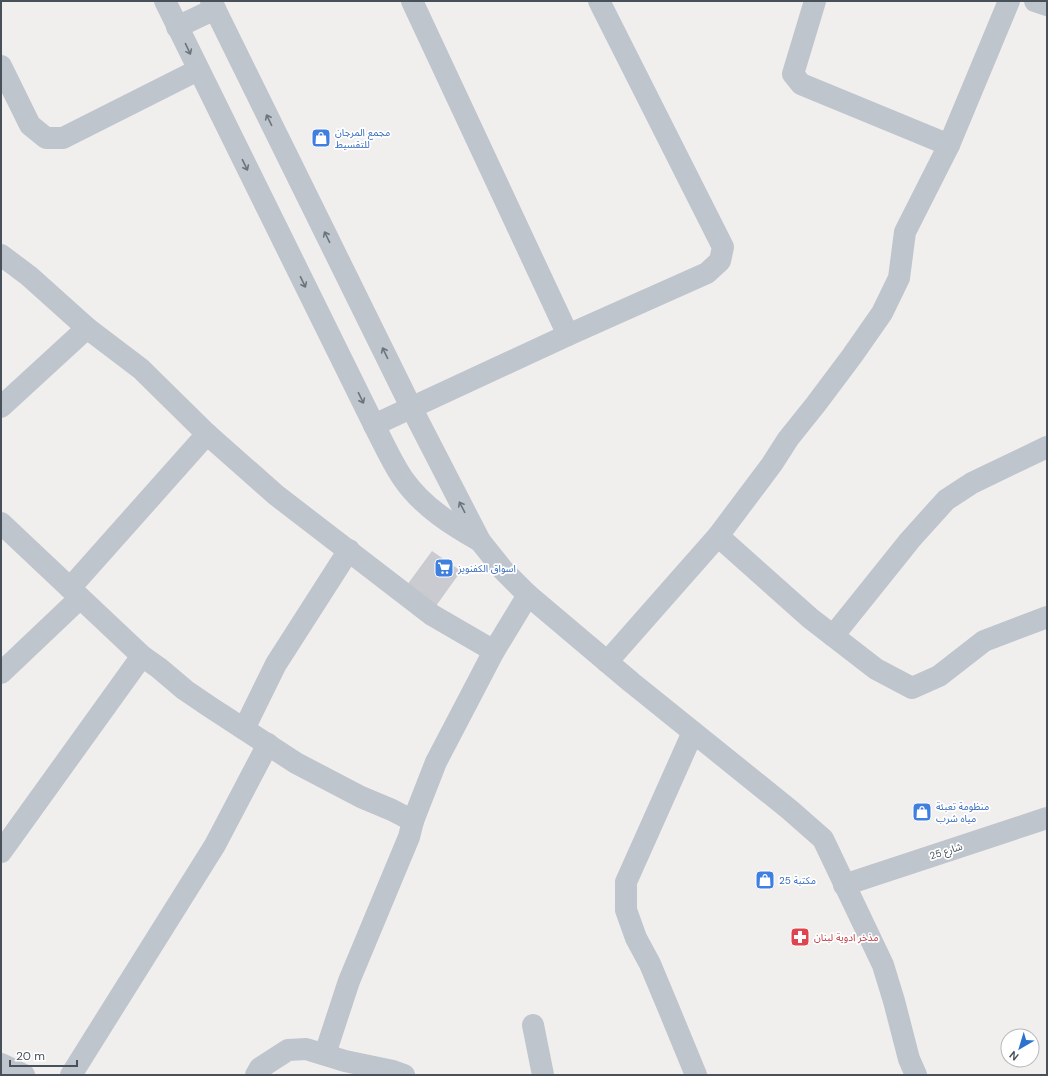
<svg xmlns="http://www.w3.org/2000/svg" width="1048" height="1076" viewBox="0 0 1048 1076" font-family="'DM Sans','Noto Sans Arabic',sans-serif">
<rect width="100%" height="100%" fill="#f1eeee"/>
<path fill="#c9cbd0" d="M432,551L461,571L436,606L407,585Z"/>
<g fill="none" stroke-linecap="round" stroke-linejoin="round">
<g stroke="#bec5cc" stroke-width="22">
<path d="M165,1L374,425C383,442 393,465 404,480C423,507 452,525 480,541"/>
<path d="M211,1L411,407L480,541L503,570L528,595L631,682L790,810L823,839L883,965L894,1001L909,1059L916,1075"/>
<path d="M412,1L568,335"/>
<path d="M815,1L793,74L801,84L949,145"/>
<path d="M1035,1L1047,5"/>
<path d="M177,27L215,9"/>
<path d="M1,66L30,125L46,138H63L198,70"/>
<path d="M1,255L29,276L87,328L141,369L207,434L276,495L432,615L494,651"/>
<path d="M1,407L87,328"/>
<path d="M374,425L568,335L707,273L720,261L723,247L599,1"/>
<path d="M1,523L142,656L159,668L185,690L210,707L296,763L361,797L392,810L413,821"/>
<path d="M718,536L810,618L876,669L912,688L939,676L984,641L1047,617"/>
<path d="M70,588L207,434"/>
<path d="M833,636L910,540L946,500L972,483L1047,447"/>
<path d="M607,662L718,536L772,464L788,439L816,404L852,356L882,313L899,278L905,232L949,145L1009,1"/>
<path d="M1,673L80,598"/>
<path d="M244,729L276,664L349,550"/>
<path d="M693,732L626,882V910L636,938L650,964L668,1007L696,1075"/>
<path d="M1,852L142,656"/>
<path d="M844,885L1047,818"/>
<path d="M533,1025L543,1075"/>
<path d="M325,1054L349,981L409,837L413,821L436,762L494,651L528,595"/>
<path d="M1,1064L24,1075"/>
<path d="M71,1075L215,845L268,744"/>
<path d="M256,1075L260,1068L288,1050L306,1049L345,1061L393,1071L404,1075"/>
</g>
</g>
<defs><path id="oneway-shaft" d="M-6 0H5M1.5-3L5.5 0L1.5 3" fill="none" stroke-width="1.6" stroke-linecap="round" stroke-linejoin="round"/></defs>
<g stroke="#6b747c">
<use href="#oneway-shaft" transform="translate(188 49) rotate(65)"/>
<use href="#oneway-shaft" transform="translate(269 120) rotate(-116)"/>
<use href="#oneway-shaft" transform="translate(245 165) rotate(64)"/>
<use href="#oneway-shaft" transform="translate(327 237) rotate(-116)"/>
<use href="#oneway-shaft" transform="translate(303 282) rotate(64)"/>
<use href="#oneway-shaft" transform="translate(385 353) rotate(-116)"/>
<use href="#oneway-shaft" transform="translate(361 398) rotate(64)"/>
<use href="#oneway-shaft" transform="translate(462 507) rotate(-117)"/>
</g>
<defs>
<g id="shop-square" transform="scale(1)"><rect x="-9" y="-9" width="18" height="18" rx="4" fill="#3f7fe0" stroke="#fff"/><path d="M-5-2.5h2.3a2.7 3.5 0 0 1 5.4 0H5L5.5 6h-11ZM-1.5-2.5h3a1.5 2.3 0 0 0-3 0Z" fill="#fff"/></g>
<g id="supermarket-square" transform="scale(1)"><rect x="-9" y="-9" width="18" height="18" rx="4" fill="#3f7fe0" stroke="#fff"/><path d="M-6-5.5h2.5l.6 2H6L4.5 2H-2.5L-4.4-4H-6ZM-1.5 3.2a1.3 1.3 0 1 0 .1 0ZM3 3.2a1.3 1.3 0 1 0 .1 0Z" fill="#fff"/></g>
<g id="pharmacy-square" transform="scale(1)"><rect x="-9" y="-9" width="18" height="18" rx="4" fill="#e0444e" stroke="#fff"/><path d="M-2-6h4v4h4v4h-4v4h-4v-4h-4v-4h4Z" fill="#fff"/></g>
</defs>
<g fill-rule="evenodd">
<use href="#shop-square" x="321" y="138"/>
<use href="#supermarket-square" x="444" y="568"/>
<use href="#shop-square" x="922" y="812"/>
<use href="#shop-square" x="765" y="880"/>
<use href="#pharmacy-square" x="800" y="937"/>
</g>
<g text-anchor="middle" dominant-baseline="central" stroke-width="3.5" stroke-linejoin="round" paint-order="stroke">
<g font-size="10" fill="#366cbe" stroke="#fff" text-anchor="start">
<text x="335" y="132">مجمع المرجان<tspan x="335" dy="12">للتقسيط</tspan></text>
<text x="458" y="568">اسواق الكفنويز</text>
<text x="936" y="806">منظومة تعبئة<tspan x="936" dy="12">مياه شرب</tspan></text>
<text x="779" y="880">مكتبة 25</text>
</g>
<g font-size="10" fill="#485159" stroke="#fff">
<text transform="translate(946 851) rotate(-18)">شارع 25</text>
</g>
<g font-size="10" fill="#be3a42" stroke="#fff" text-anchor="start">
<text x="814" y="937">مذخر ادوية لبنان</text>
</g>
</g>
<rect width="1048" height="1076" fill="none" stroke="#485159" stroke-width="4"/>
<g transform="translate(1020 1048) rotate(218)"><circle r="19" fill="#ffffff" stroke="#b6b9bd"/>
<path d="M0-3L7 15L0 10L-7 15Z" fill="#2d72cc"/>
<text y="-6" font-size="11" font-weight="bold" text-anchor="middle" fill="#485159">N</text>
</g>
<path d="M10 1060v6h67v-6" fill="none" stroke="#485159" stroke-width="2"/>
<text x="16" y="1060" font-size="12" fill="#485159" stroke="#ffffff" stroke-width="3" paint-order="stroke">20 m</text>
</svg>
